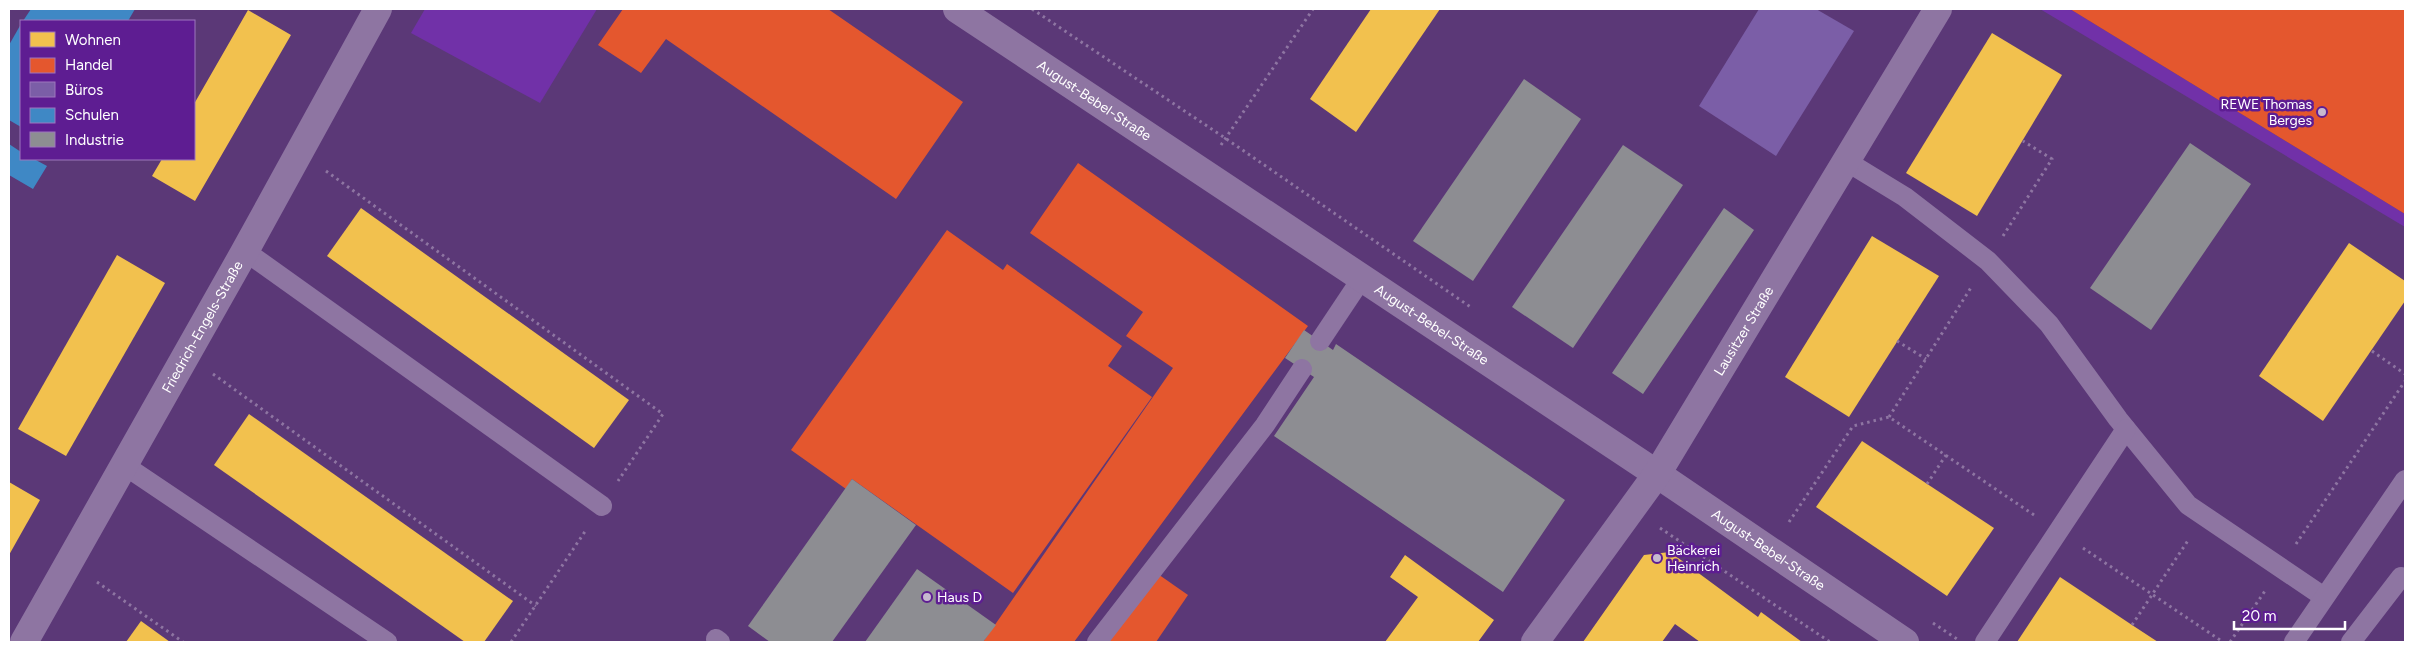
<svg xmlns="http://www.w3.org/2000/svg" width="2414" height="651" viewBox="0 0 2414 651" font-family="Figtree,sans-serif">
<rect width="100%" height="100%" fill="#5b3877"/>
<g fill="#7131a8">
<path d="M425,9H597L540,103L411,33Z"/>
<path d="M2040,9H2070L2405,214V227Z"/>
</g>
<g fill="#f2c14e">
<path d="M1371,9H1440L1356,132L1310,99Z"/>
<path d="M248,10L291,35L195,201L152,176L162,159H194V104Z"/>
<path d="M1992,33L2062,75L1977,216L1906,173Z"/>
<path d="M361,208L629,400L594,448L327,256Z"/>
<path d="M1872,236L1939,276L1849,417L1785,377Z"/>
<path d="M2349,243L2405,281V301L2323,421L2259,376Z"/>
<path d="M117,255L165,283L66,456L18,429Z"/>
<path d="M249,414L513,601L484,642H465L214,465Z"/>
<path d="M1862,441L1994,528L1947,596L1816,507Z"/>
<path d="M9,482L40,500L9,555Z"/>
<path d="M1670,552L1758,617L1761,612L1802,642H1700L1675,624L1662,642H1583L1644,555Z"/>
<path d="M1405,555L1494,620L1478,642H1385L1418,597L1390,577Z"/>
<path d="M2060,577L2132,625L2158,642H2017Z"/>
<path d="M141,621L170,642H126Z"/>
</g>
<g fill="#e4572e">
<path d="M623,9H828L963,102L896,199L666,39L641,73L598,45Z"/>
<path d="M2070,9H2405V214Z"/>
<path d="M1078,163L1308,326L1074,642H983L1173,368L1126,336L1143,312L1030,233Z"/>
<path d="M947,230L1003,270L1007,264L1122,346L1108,366L1152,397L1013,593L852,479L846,489L791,450Z"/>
<path d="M1155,572L1188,595L1156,642H1106Z"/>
</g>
<path fill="#7b5ea7" d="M1759,9H1816L1854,31L1776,156L1699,106Z"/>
<g fill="#3f88c5">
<path d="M31,9H135L128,21H23Z"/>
<path d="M21,24V127L9,120V45Z"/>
<path d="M9,144L21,152V159H34L47,166L33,189L9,175Z"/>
</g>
<g fill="#8d8d92">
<path d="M1524,79L1581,119L1473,281L1413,241Z"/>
<path d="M2190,143L2251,184L2151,330L2090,288Z"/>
<path d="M1623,145L1683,185L1573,348L1512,307Z"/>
<path d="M1724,208L1754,230L1643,394L1612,373Z"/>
<path d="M1304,330L1333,350L1336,344L1565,500L1503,592L1274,436L1314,377L1285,358Z"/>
<path d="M852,479L916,525L832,642H770L748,626Z"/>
<path d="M917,569L996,625L983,642H865Z"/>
</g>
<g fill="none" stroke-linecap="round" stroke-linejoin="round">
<g stroke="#8e75a2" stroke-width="3" stroke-dasharray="2.5 4" stroke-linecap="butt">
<path d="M1032,9L1225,138L1472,308"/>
<path d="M1221,145L1313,9"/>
<path d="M326,171L663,414L618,481"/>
<path d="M2003,236L2052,159L2023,141"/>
<path d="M1897,341L1926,359"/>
<path d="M2372,351L2405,374"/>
<path d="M213,374L536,606"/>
<path d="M1889,417L1972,286"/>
<path d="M1927,484L1946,455"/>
<path d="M1789,522L1853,426L1889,417L2034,515"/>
<path d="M1660,528L1830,642"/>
<path d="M2296,544L2405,381"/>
<path d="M2083,548L2223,642"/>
<path d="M97,582L183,642"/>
<path d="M1933,623L1957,639"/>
<path d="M2132,625L2189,539"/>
<path d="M511,642L586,530"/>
<path d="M2230,642L2265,591"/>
</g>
<g stroke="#8e75a2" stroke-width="20">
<path d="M1846,161L1905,197L1988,261L2049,324L2118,419L2188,505L2324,597"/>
<path d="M245,251L602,506"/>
<path d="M1320,341L1362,278"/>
<path d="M124,465L387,642"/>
<path d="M716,639L720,642"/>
<path d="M1097,642L1265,425L1302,369"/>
<path d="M1985,642L2126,429"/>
<path d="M2294,642L2405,480"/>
<path d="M2351,642L2401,577L2405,579"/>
</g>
<g stroke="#8e75a2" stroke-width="28">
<path id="s1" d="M957,9L1657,474L1905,642"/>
<path id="s2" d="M24,642L245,251L378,9"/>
<path id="s3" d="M1535,642L1657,474L1938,9"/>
</g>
</g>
<g fill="#c6b9cf" stroke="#5e1d92" stroke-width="2">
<circle cx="2322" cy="112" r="5"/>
<circle cx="1657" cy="558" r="5"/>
<circle cx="927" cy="597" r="5"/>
</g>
<g text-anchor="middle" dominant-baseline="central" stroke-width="5" stroke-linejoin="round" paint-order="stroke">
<g font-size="14" fill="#fff" stroke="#5e1d92">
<text stroke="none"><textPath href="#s1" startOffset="165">August-Bebel-Straße</textPath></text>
<text stroke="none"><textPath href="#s1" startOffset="570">August-Bebel-Straße</textPath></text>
<text stroke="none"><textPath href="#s2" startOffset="362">Friedrich-Engels-Straße</textPath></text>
<text stroke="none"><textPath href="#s3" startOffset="375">Lausitzer Straße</textPath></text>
<text stroke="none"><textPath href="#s1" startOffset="975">August-Bebel-Straße</textPath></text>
</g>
<g font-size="14" fill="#fff" stroke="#5e1d92" text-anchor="start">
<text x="2312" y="104" text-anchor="end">REWE Thomas<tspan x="2312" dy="16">Berges</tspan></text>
<text x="1667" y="550">Bäckerei<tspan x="1667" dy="16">Heinrich</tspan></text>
<text x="937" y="597">Haus D</text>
</g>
</g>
<rect width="2414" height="651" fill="none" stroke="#ffffff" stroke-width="20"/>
<rect x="20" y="20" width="175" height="140" fill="#5e1d92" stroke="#9e77be"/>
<rect x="30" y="32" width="25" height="15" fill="#f2c14e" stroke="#9e77be"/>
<text x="65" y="45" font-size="15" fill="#ffffff">Wohnen</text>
<rect x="30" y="58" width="25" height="15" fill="#e4572e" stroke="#9e77be"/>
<text x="65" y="70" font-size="15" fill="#ffffff">Handel</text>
<rect x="30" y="82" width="25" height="15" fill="#7b5ea7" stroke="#9e77be"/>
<text x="65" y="95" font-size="15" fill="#ffffff">Büros</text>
<rect x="30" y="108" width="25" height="15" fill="#3f88c5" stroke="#9e77be"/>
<text x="65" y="120" font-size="15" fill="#ffffff">Schulen</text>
<rect x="30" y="132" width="25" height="15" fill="#8d8d92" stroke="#9e77be"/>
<text x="65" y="145" font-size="15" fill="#ffffff">Industrie</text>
<path d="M2234 621v8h111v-8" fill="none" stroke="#ffffff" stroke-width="2.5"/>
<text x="2242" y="621" font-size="15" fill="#ffffff" stroke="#5e1d92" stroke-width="4" paint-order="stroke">20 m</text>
</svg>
